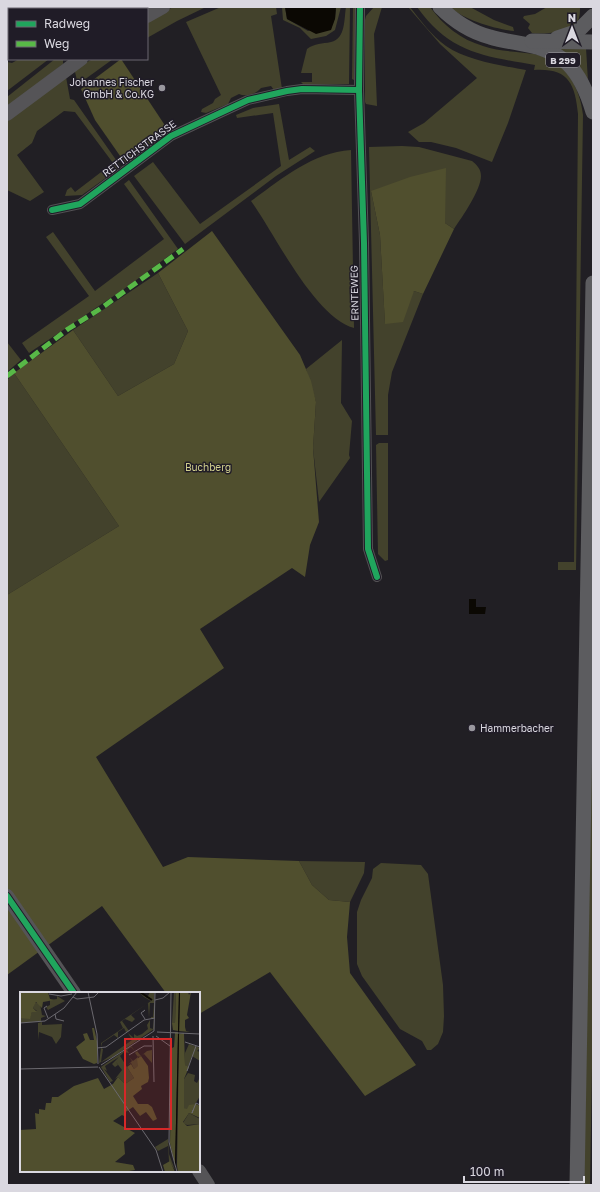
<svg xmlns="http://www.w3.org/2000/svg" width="600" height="1192" viewBox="0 0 600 1192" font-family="'Golos Text',sans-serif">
<rect width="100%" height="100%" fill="#211f24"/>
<g fill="#43422c">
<path d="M173,7H206L177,21L147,38V21Z"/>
<path d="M221,7H276L277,14L271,16L282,89L274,90L271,86L261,88C256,94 246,97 239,94L231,98L228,104L206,113L201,112L202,109L213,103L215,99L221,95L186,22Z"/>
<path d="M282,7H285L287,19L308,31L335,19L336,7H341L335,30L326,36L311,39L300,28L283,20Z"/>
<path d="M346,7H350L349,84L304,85L301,82H312V73H301L307,49C315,43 322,44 331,42C346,39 344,18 346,7Z"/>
<path d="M353,7H356L354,80L352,79Z"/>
<path d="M374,7H382L374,34L377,106L366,104L365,102V20L366,16Z"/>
<path d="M408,7H410C421,21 431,35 446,46C466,60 502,66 526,70L508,123L492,162L456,148L431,142H419L408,132L424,123L477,78L440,44Z"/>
<path d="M417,7H430C444,26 460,39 483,46C499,52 516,51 534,54C564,59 580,86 583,115L576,570H558V562H574L578,114C575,83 568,68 534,70L535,65C483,56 450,53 417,7Z"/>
<path d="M450,7H470L494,20L513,27L514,31C495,29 464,20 450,7Z"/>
<path d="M547,7H580C580,13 580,20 575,25C568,32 541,35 532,33L528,28L530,24L523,18L524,16L535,14Z"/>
<path d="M551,47L586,48L588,81Z"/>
<path d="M19,59H49L7,91V62L12,63Z"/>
<path d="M55,59H63V64L7,107V97Z"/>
<path d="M93,59H113L84,80H77L75,72L77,67Z"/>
<path d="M66,77L70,99L74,100L121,167L82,195L65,196L67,190L71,187L75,192L113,163L75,112L64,111L37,131L32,143L17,155L44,192L30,201L7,190V119Z"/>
<path d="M279,104L289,160L310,147L315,151L276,176L185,244L134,176L153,162L200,224L281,166L273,113L237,118L236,115L253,108Z"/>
<path d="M402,146L419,147L472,161C477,165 481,169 481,176C481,190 462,217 454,229L445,223L371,191L380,235L385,323L414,291L423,294L392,372L388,395V435H376L369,147Z"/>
<path d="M351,150L354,328C314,317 275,234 251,201C282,179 311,153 351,150Z"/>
<path d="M129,180L178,249L124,289L29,353L22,343L89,296L46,237L53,232L95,291L164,239L124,184Z"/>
<path d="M158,273L188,331L174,364L118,396L73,330Z"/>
<path d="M342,340L341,403L352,421L349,455L350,458L319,502L313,448L316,402L306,369Z"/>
<path d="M7,342L21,360L7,372Z"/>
<path d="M14,373L119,526L7,595V380Z"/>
<path d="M379,443H388V560L385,561L378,554L376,445Z"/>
<path d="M593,599V1009L590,1185H583Z"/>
<path d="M299,861L365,862L364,873L350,902L329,900L312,885Z"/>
<path d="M381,863L421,865L428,874L443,985L444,1016L443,1032L438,1044L431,1050H427L422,1041L400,1029L362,976L357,964V912L361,900L372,878L373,869Z"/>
</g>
<g fill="#504f2e">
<path d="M121,59L168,130L125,163L95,120L81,89Z"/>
<path d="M446,168L445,223L454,229L423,294L414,291L403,322L385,324L380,235L371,191L410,177Z"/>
<path d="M212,231L300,355L311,381L316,402L313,448L319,522L310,545L305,577L292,568L200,629L224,668L96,757L163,867L188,857L299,861L312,885L329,900L350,902L347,937L350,973L416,1065L365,1096L270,972L199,1014V993H166L102,906L7,975V595L119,526L14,373L73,330L118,396L174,364L188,331L158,273Z"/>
</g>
<g fill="#0b0803">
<path d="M285,7H336L335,19L331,30L316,34L287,19Z"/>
<path d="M469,599H476V607H486L485,614H469Z"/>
</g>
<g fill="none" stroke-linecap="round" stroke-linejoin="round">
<g stroke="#535154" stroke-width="10">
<path d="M360,7L359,90L364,243L368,549L377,577"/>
<path d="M52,210L80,204L171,136L248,100L287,91L302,89L359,90"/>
</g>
<g stroke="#555457" stroke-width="14">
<path d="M147,16L163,7"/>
<path d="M7,114L81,59"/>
<path d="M7,896L74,993"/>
<path d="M199,1171L208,1185"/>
</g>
<g stroke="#5c5c5f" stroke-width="15">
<path d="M440,7C454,21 471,32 490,37C516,45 547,43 568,64C581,77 588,95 593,112"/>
<path d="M557,38L578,31L593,16"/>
<path d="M532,41L593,42"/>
<path d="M577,1185L593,283"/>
</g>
<path stroke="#58b947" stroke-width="5" stroke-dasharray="10 5" stroke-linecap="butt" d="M7,376L68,329L100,309L183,249"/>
<g stroke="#201c27" stroke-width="8">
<g id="cycleway">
<path d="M360,7L359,90L364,243L368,549L377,577"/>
<path d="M52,210L80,204L171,136L248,100L287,91L302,89L359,90"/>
<path d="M7,896L74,993"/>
</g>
</g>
<use href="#cycleway" stroke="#20a55d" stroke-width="6"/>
</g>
<g fill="#99979e" stroke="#201c27" stroke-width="1.5">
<circle cx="162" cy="88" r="4"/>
<circle cx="472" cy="728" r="4"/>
</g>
<g text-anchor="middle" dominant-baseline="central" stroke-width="3" stroke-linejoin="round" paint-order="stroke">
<rect fill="#201c27" stroke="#a2a0a8" stroke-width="1" x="546" y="53" width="34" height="14" rx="3"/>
<g font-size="9" font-weight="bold" fill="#dad8e0">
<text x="563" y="60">B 299</text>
</g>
<g font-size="10" fill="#dad8e0" stroke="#201c27" text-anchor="end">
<text x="154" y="82">Johannes Fischer<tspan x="154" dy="12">GmbH &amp; Co.KG</tspan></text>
<text x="480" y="728" text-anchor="start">Hammerbacher</text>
</g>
<g font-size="10" fill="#dad8e0" stroke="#201c27">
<text transform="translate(139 148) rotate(-36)">RETTICHSTRASSE</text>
<text transform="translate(354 293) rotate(-91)">ERNTEWEG</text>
</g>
<g font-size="10" fill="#d1cf8d" stroke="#201c27">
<text x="208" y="467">Buchberg</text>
</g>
</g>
<g transform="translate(20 992)">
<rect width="180" height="180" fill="#211f24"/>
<path d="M119,0L127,6L130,0L134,1L135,26H131V25H133L134,11H130L129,26L128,11L111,23L115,27L112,30L105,27L102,29L109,39L106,40L104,36L98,40V46L94,43L82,51L81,55V51L103,36L100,30L131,9L124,5ZM154,0H156L155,31H152ZM37,4L45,9L28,18L26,15L30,13V8L37,7ZM15,11H20L22,23L26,24L21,26V29L0,31V26L10,25L12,20L17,19L13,16ZM134,27V37L93,65L79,71L81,56L83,57L81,70L112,48L108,41L114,46V42L117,44L122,42L128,37L127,33L130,28V36L133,37ZM22,30V33L42,32L41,45L36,52L32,45L19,40L18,48V31ZM169,52L180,56L177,59L180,60V69L172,64L168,75L165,73V61ZM111,54L115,59L111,55L107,58L109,61L104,60L100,64L114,86L105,92L98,85L95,87L102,78L96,70L98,73L95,75L92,72L99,65L85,74L87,79L84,77L93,89L90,90L81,75ZM126,55L123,56L126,55L127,59L132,58V71L124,62L119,65L118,64L119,74L114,77L111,71L108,73L112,69L109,65L113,69L118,65L115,61L117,59L121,64L127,59ZM168,81L175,83L174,89L177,91L180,85V104L174,114L167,118L164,116V87ZM169,121L180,127V132L167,133L163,131ZM148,147L149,162L155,178L149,169L148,154L138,159L135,155Z" fill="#43422c"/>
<path d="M0,0H28L30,7L34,8L23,10L22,16L16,10L13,16L17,20H12L10,27L0,26ZM156,0H159L158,39L153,38L152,31H155ZM160,0H168L169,3L171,0L167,23L169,26L165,28V35L166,39L170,40L159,39ZM72,36H74L77,49V71L74,72L63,67L56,55L65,48L63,42L67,41L70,48H74ZM151,40H158L155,173L150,151L152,56L154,55L155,41ZM164,41L165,73L169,75L164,87V116L167,117L169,113L176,112L180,114V126L169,121L163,130L167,134L180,132V180H158L157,174L159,42ZM121,64L128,74L129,86L128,90L121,94L122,97L113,104L118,112H128L132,115L137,127L133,129L126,120L120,124L113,115L104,121L106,125L102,123L93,129L115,141L104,150L105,162L95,170L113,173L115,178L103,180H0V138L16,137L15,121L19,122V117L25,118L26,111H31L32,105H38L54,94L78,86L84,97L93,92L98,85L105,92L114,86L107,75L111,72L114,77L118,74L117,67ZM150,169L155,180H145L143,173Z" fill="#504f2e"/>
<path d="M159,0H160L156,178L155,175Z" fill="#0b0803"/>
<path fill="none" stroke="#0b0803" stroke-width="2" d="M120,0L132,8"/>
<path fill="none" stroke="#6b696f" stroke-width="1" d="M68,0L77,42L78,72M151,0L149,150L157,180M29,2L41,4L52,2M53,5L57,7L74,5L79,0M135,8L143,6L150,0M27,14L24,16L28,26M123,20L125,18L121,21L125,27M35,22L36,27L44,29M0,31L25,29L44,16L57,0M137,40L180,42M133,44L134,90M136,44L150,54M165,50L180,55M77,56L86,55L124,28L135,26M109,63L124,54H132M81,73L134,39L135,0M79,75L136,158L143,180M0,77L78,75M167,79L176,54M173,118L172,121L176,111L180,113"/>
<path fill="#d62828" fill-opacity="0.15" stroke="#d62828" stroke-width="2" d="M105,47H151V137H105Z"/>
<rect width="180" height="180" fill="none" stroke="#dad8e0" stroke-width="2"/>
</g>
<rect width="600" height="1192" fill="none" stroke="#dad8e0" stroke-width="16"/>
<rect x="8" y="8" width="140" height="52" fill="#201c27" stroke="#6a6771"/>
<rect x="16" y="21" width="20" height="6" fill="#20a55d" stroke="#6a6771"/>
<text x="44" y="28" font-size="12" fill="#dad8e0">Radweg</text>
<rect x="16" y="41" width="20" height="6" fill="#58b947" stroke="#6a6771"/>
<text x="44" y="48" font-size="12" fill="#dad8e0">Weg</text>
<g transform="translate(572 28)" stroke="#201c27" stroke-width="3" paint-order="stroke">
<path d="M0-3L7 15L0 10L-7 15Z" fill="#dad8e0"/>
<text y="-6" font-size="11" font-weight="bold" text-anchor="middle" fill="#dad8e0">N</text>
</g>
<path d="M464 1176v6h120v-6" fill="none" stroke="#dad8e0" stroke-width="2"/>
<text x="470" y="1176" font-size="12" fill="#dad8e0" stroke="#201c27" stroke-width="3" paint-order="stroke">100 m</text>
</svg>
